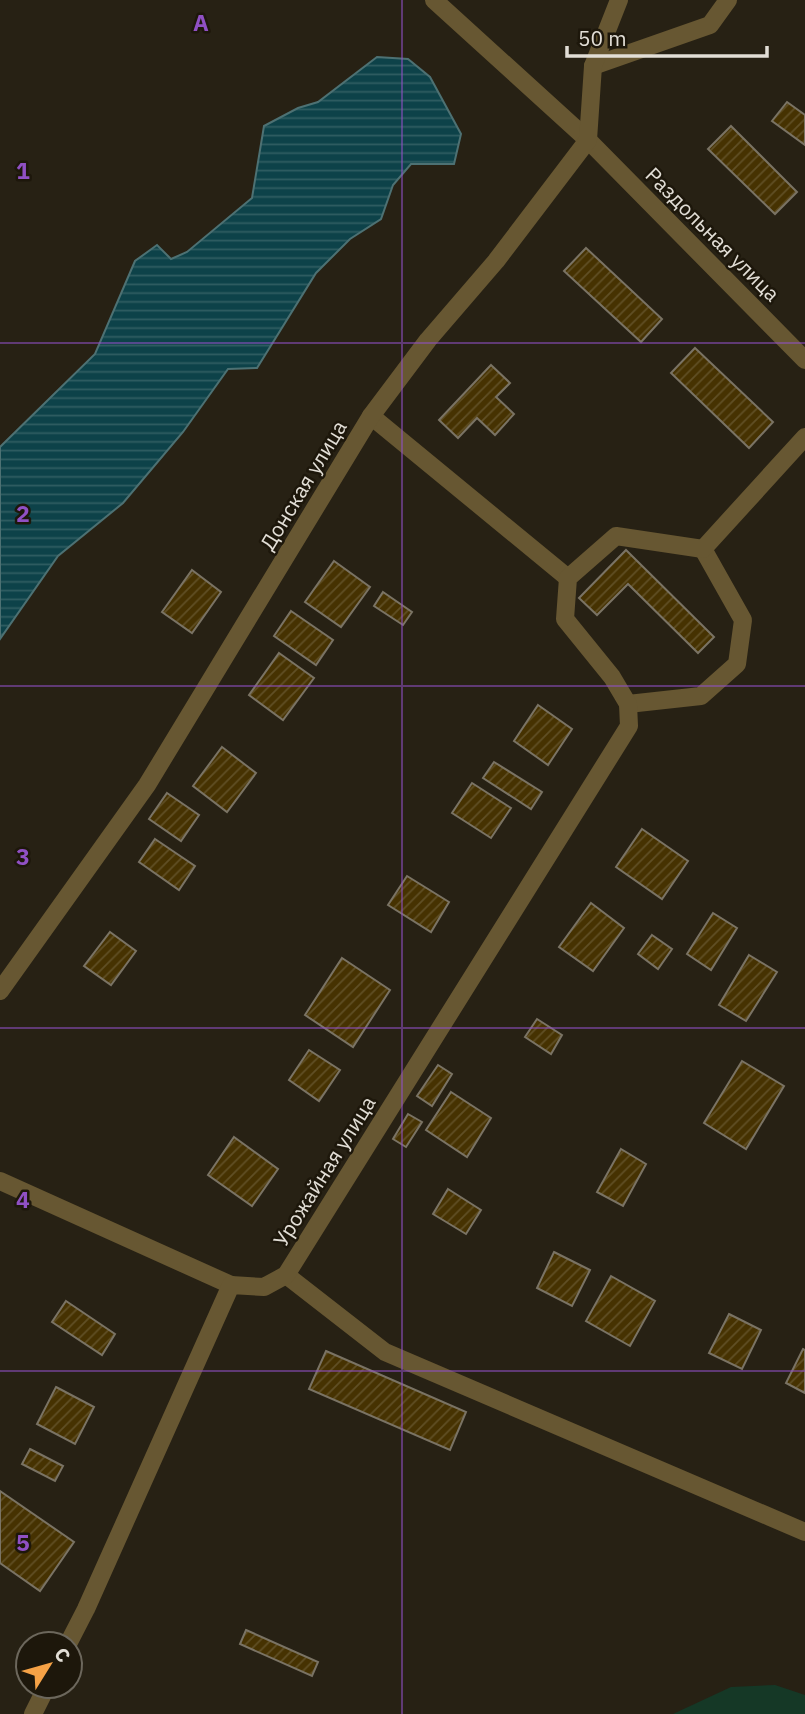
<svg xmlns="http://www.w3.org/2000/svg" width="805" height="1714" viewBox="0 0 805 1714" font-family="'IBM Plex Sans',sans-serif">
<defs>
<pattern id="water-rules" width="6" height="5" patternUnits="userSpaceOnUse" patternTransform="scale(1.75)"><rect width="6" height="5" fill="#0d4249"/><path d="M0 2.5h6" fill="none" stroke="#305d62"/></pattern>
<pattern id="building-hatch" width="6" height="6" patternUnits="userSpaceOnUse" patternTransform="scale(1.75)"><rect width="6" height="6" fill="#463201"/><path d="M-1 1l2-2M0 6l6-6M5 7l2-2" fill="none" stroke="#604f25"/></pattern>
</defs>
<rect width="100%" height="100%" fill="#272114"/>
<path fill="#153826" d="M775,1685L805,1695V1714H673L731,1687Z"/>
<path fill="url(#water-rules)" stroke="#4d7173" stroke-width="2" d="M377,57L408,59L430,77L461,134L454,164H411L393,185L381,219L350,239L316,273L257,368L228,369L183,432L123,503L58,556L0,639V447L95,354L135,261L157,245L171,259L187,252L252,198L264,126L298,108L318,102Z"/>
<g fill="url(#building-hatch)" stroke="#7a7364" stroke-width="2">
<path d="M787,102L805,115V145L772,121Z"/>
<path d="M731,126L797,192L775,214L708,149Z"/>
<path d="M586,248L662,319L641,342L564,271Z"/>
<path d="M695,348L773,422L749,448L671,373Z"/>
<path d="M491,365L510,383L496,397L514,414L495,435L477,418L458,438L439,420Z"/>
<path d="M626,550L714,637L698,653L628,584L597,615L579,598Z"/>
<path d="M334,561L370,587L341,627L305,602Z"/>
<path d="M192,570L221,592L192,633L162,612Z"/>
<path d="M383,592L412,612L403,625L374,606Z"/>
<path d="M291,611L333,640L316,665L274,636Z"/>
<path d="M279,653L314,678L283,720L249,695Z"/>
<path d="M538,705L572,729L548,765L514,741Z"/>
<path d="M222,747L256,773L227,812L193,786Z"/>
<path d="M494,762L542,792L531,809L483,778Z"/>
<path d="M472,783L511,808L491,838L452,813Z"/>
<path d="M167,793L199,815L181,841L149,819Z"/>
<path d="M642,829L688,861L662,899L616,867Z"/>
<path d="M155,839L195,866L179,890L139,862Z"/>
<path d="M407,876L449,902L431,932L388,905Z"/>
<path d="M591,903L624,928L593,971L559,947Z"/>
<path d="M713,913L737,928L711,970L687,954Z"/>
<path d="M110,932L136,951L111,985L84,966Z"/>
<path d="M652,935L672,949L658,969L638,954Z"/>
<path d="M749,955L777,972L746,1021L719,1005Z"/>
<path d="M342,958L390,990L353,1047L305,1015Z"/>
<path d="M537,1019L562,1035L551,1054L525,1037Z"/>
<path d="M309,1050L340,1070L319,1101L289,1080Z"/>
<path d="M742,1061L784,1086L746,1149L704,1123Z"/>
<path d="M438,1065L452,1074L432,1106L417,1096Z"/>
<path d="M451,1092L491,1118L467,1157L426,1130Z"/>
<path d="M408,1114L422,1122L406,1147L393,1139Z"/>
<path d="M234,1137L278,1169L252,1206L208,1175Z"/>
<path d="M621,1149L646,1164L623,1206L597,1192Z"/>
<path d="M448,1189L481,1210L466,1234L433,1214Z"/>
<path d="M554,1252L590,1270L572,1306L537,1288Z"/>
<path d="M611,1276L655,1301L630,1346L586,1321Z"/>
<path d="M66,1301L115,1334L102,1355L52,1322Z"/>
<path d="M729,1314L761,1330L742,1369L709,1353Z"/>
<path d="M803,1349L805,1350V1393L786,1383Z"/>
<path d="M326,1351L466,1412L450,1450L309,1389Z"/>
<path d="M56,1387L94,1407L75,1444L37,1424Z"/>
<path d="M30,1449L63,1466L55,1481L22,1464Z"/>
<path d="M0,1491L74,1542L40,1591L0,1563Z"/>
<path d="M246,1630L318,1662L312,1676L240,1644Z"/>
</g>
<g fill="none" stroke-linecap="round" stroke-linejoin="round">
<g stroke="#675732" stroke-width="18">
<path d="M434,0L588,140L805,360"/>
<path d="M593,66L710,25L728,0"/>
<path d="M371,416L568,578"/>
<path d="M628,704L701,696L737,664L743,620L703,549"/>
<path d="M0,991L147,785L371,416L428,340L496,261L588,140L593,66L619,0"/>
<path d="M0,1181L231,1285"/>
<path d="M286,1275L385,1352L805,1532"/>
<path d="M68,1644L86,1609L231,1285L264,1287L286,1275L629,726L628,704L612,677L565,619L568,578L616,536L703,549L805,437"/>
<path d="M33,1714L47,1686"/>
</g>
</g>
<path fill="none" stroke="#9050c4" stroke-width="2" stroke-opacity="0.55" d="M402,0V1714M0,343H805M0,686H805M0,1028H805M0,1371H805"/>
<g text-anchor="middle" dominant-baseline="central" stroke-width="5" stroke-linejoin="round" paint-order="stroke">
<g font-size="21" fill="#e2ded6" stroke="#1d170b">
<text transform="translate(713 234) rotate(45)">Раздольная улица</text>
<text transform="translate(303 485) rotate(-59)">Донская улица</text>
<text transform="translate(324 1171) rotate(-58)">Урожайная улица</text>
</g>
</g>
<g font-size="23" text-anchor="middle" font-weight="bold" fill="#9050c4" stroke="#1d170b" stroke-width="5" stroke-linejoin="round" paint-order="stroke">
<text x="201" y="31">A</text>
<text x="23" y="179">1</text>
<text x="23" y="522">2</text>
<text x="23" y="865">3</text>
<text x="23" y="1208">4</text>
<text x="23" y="1551">5</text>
</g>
<g transform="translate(49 1665) rotate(53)"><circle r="33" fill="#1d170b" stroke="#6c675c" stroke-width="2"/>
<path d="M0-5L12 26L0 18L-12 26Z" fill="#f6a246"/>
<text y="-10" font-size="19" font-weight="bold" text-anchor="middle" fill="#e2ded6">С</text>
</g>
<path d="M567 46v10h200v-10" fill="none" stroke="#e2ded6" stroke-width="3.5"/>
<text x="578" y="46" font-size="21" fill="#e2ded6" stroke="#1d170b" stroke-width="5" paint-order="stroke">50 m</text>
</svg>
